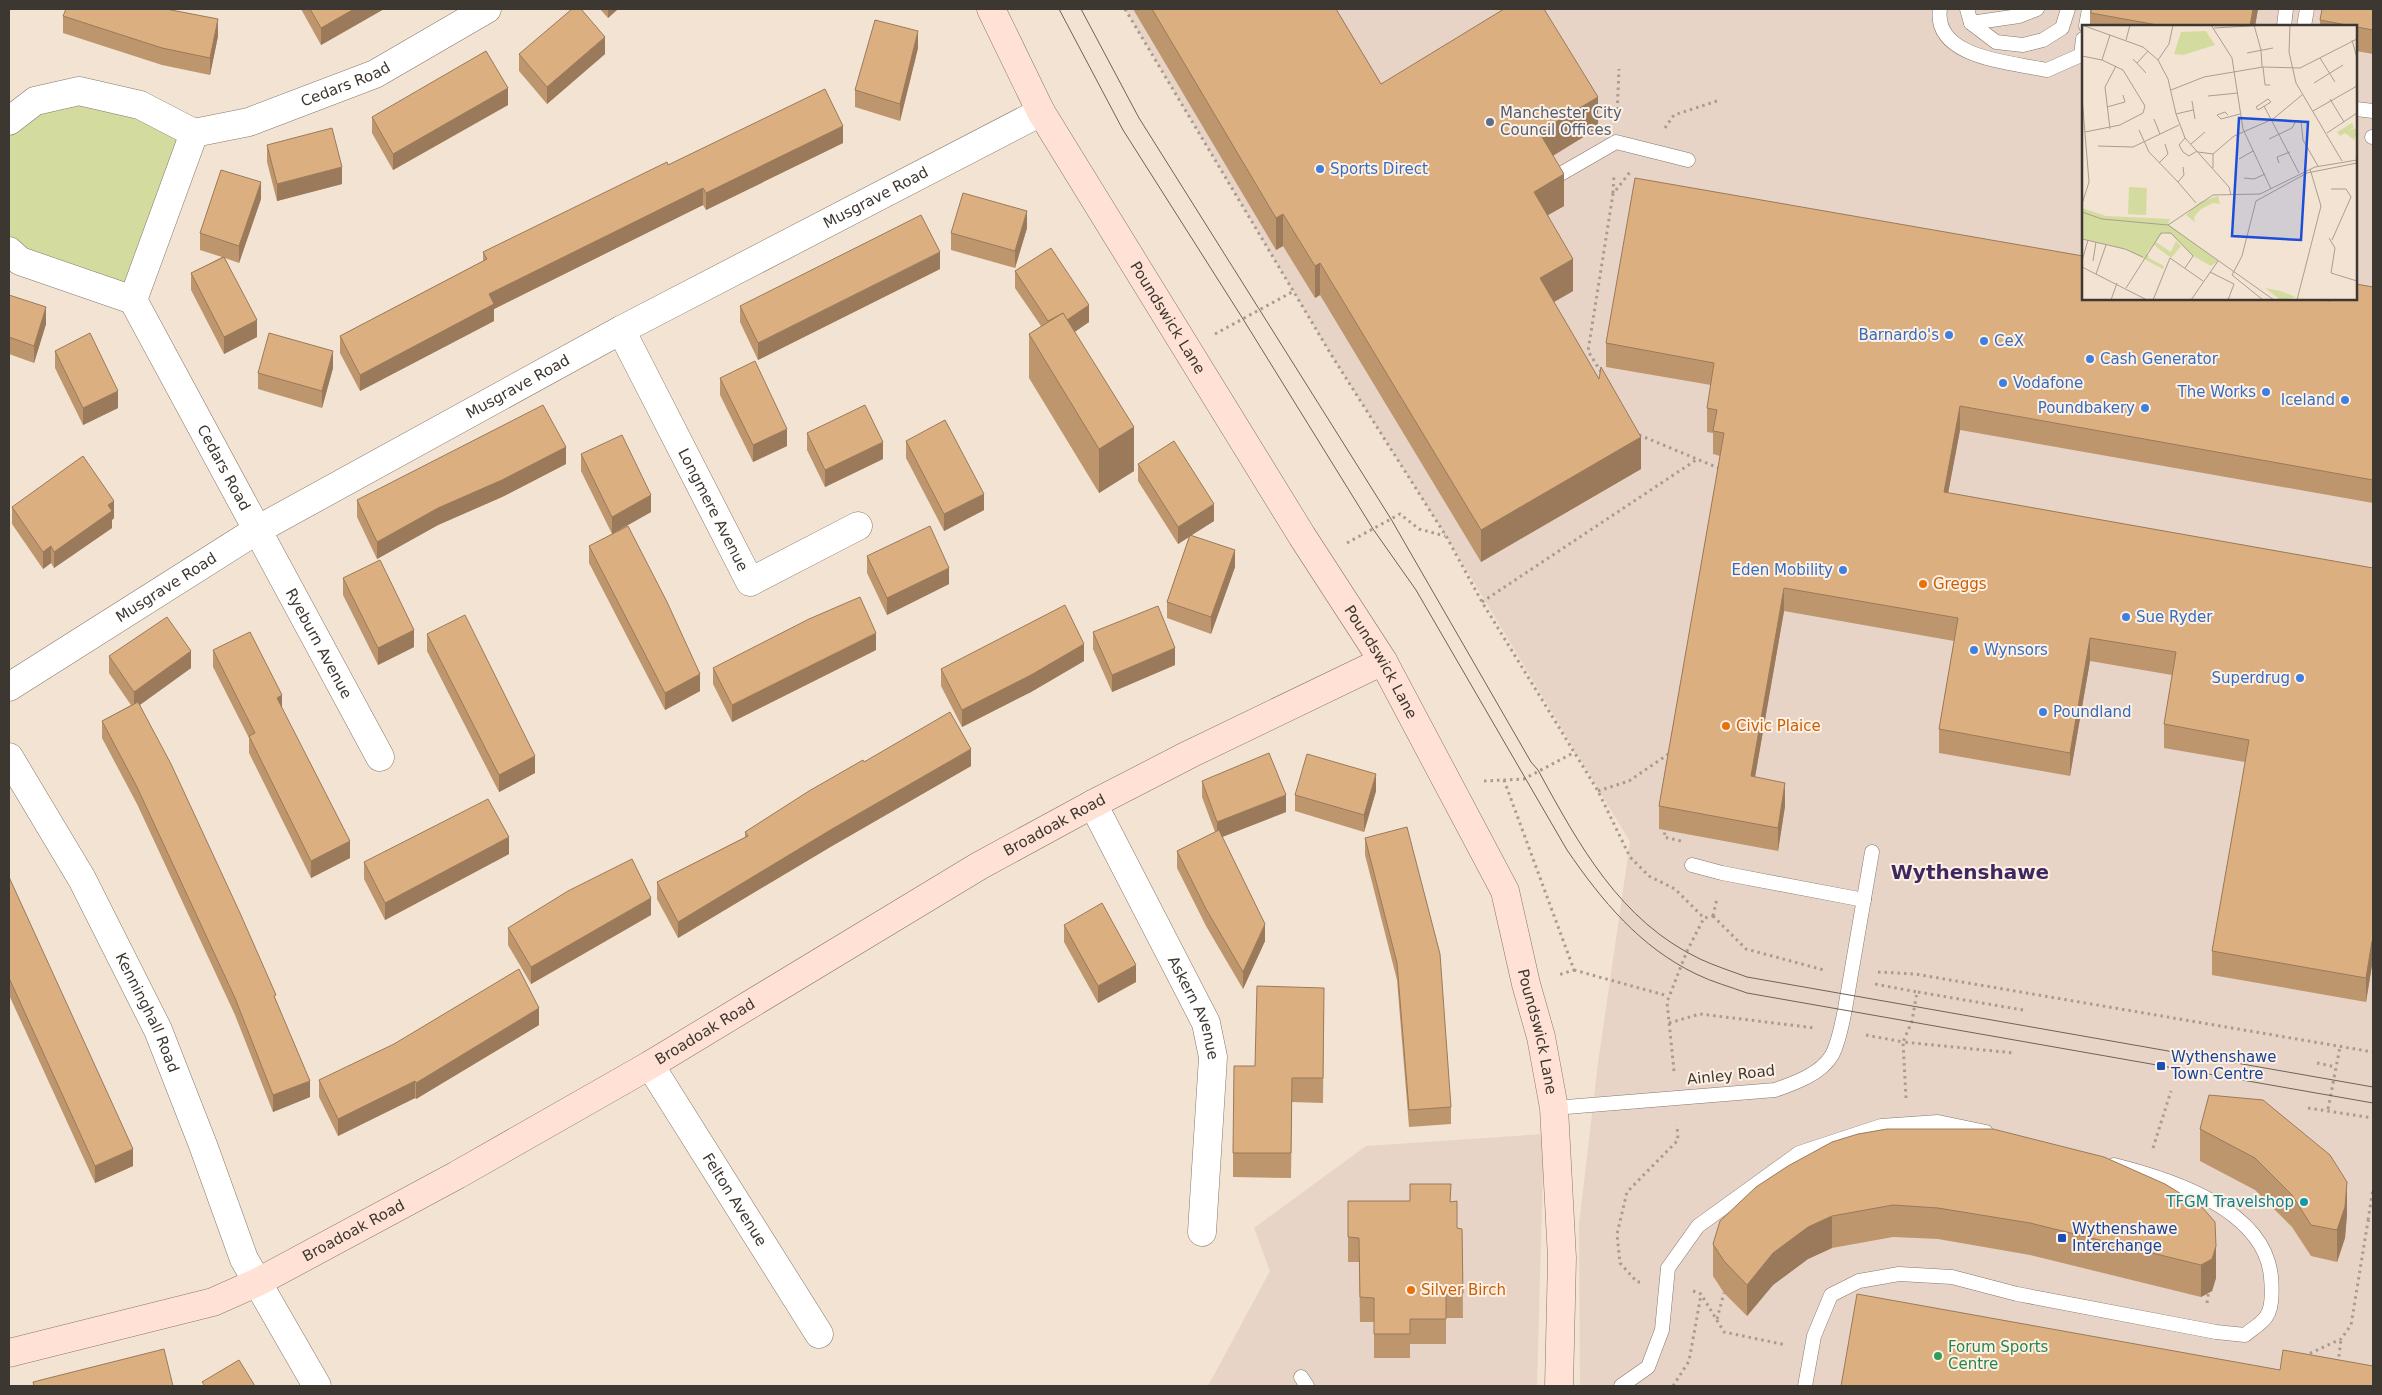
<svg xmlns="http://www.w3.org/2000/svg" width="2382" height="1395" viewBox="0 0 2382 1395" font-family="'DejaVu Sans',sans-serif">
<rect width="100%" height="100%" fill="#f3e3d2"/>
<g fill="#e8d4c6" fill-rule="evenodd">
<path d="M1125,9H2373V1386H1580L1579,1224L1598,1063L1630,842L1446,536L1332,356ZM2083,26H2356V299H2083Z"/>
<path d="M1544,1134L1537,1386H1208L1270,1271L1254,1228L1366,1146Z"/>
</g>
<path fill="#d4db9e" d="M79,91L194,133L133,300L9,251V121Z"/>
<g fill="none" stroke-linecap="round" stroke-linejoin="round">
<g stroke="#867769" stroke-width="15">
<g id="lane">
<path d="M1940,9C1933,57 2008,62 2041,69L2047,70L2081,55L2083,39"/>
<path d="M1967,9L1971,23L1996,42L2023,45L2043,40L2062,28L2068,9"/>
<path d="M1971,23L2019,16L2037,9"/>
<path d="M2086,26L2089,9"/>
<path d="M2284,26L2286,9"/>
<path d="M2304,26L2307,9"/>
<path d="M2356,109L2373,111"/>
<path d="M2372,137H2373"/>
<path d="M1557,176L1616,142L1688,160"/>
<path d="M1692,865L1722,873L1864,900"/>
<path d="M1554,1108L1775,1090C1795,1083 1821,1074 1832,1055C1839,1042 1842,1024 1845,1009L1872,852"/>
<path d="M1301,1377L1307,1386"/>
<path d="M1621,1386L1648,1367L1662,1330L1668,1268L1698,1226L1799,1153L1881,1126L1938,1122L1986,1132"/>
<path d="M1805,1386L1814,1336L1831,1295L1859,1281L1899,1274L1952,1277L2017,1294L2216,1332L2245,1335C2252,1329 2261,1324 2266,1317C2273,1308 2272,1288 2271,1277C2265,1209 2170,1179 2114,1165"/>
</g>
</g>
<g stroke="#867769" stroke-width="29">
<g id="street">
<path id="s1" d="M9,121L35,101L79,91L140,105L194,133L249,122L375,74L487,9"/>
<path id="s2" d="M9,251L20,261L133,300L380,757"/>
<path d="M133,300L194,133"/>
<path id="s3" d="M621,330L750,582L858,526"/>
<path id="s4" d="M9,687L257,530L621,330L1041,112"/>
<path id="s5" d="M9,757L82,879L158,1030L203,1145L244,1259L317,1386"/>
<path id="s6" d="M1093,804L1206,1023L1213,1057L1202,1232"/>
<path id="s7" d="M650,1065L819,1334"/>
</g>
</g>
<g stroke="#867769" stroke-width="29">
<g id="secondary">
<path id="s8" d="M991,9L1041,112L1302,536L1383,661L1505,891L1526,984L1541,1037L1554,1108L1562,1258L1559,1386"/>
<path id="s9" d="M9,1353L213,1302L258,1282L457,1175L650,1065L979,866L1093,804L1190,754L1383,661"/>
</g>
</g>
<g stroke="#a89c8f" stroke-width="3" stroke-dasharray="2.5 4" stroke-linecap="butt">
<path d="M1125,9L1332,356L1446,536L1482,602L1598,791L1630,857L1649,876L1675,889L1704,918L1713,916"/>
<path d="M1617,116L1619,69"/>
<path d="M1665,128L1674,115L1717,101"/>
<path d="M1613,193L1614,174"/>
<path d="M1215,334L1294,291"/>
<path d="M1601,372L1588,351L1613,194L1630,172"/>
<path d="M1639,435L1721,469"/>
<path d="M1347,543L1400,514L1419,529L1445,536"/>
<path d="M1482,602L1696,460"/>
<path d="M1504,780L1574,970L1558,975"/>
<path d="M1484,781L1524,779L1575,752"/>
<path d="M1598,791L1629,781L1670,753"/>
<path d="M1666,826L1664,837L1681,841"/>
<path d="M1713,916L1746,949L1824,970"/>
<path d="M1713,916L1717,898"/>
<path d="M1574,970L1668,996"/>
<path d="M1878,972L1915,974L2373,1052"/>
<path d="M1918,992L2023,1010"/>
<path d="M1669,1023L1700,1014L1815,1028"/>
<path d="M1866,1035L1903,1042L1912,1021L1917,992L1875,984"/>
<path d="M2317,1063L2336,1067"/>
<path d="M1674,1071L1667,1002L1687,951L1704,918"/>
<path d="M1906,1098L1903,1042L2014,1053"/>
<path d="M2308,1108L2373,1118"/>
<path d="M2328,1109L2340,1047"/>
<path d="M2153,1148L2171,1091"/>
<path d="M2368,1220L2373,1189"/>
<path d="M1640,1282H1637L1620,1263L1617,1234L1627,1192L1678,1140L1677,1125"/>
<path d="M1693,1291L1701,1294L1724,1332L1786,1345"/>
<path d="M2207,1303L2209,1289"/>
<path d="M1717,1319L1724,1293"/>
<path d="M2304,1356L2341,1339L2351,1325L2368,1221L2373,1218"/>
<path d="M2338,1363L2341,1340"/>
<path d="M1673,1386L1689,1361L1701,1295"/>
</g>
<use href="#lane" stroke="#fff" stroke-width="14"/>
<use href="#street" stroke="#fff" stroke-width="28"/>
<use href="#secondary" stroke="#ffe2d5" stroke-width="28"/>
<g stroke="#6c635a" stroke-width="1">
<path d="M1059,9L1123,130L1243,319L1373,529L1416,590L1567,850C1602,901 1640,947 1696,974C1712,982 1731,987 1747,993L2373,1103"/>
<path d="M1081,9L1139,118L1391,519L1531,762L1538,770C1579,845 1620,921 1700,959C1715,966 1731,971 1747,977L2373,1087"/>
</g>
</g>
<g fill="#bd966e">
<path d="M301,9H384L321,45Z"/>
<path d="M600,9H618L608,18Z"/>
<path d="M1133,9H1336L1381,84L1598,128L1553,156L1564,206L1548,215L1573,291L1554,302L1641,469L1481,562L1320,295L1315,298L1283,246L1276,250Z"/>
<path d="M2090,9H2258L2255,26H2090Z"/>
<path d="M2373,9V54L2356,51V26H2320V20Z"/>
<path d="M63,16L218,36L210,75L162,65L63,33Z"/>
<path d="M918,48L900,121L855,107V90Z"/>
<path d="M519,54H605L547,104L519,71Z"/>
<path d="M508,105L393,170L372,133V117Z"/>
<path d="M843,143L706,210L703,205L494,309V321L360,391L340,353V336L483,261V252L668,165Z"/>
<path d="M267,145L342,184L277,201L267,162Z"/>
<path d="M261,199L239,263L225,258L257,337L224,354L191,290V273L222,257L200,250V233Z"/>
<path d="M1027,228L1015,268L951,250V233Z"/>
<path d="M940,269L758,360L740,322V306Z"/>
<path d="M1015,271L1089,322L1075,332L1134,471L1099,493L1029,378V334L1041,326L1015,288Z"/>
<path d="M2373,287V503L1960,430L1948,493L2373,568V965H2372L2366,1002L2212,975V951L2245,762L2164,748V724L2172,675L2090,661L2070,776L1939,753V729L1954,641L1784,611L1755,777L1785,806L1778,851L1659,829V806L1720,456L1713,454V433L1707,432V408L1711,385L1606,367V343L2083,299L2330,301Z"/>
<path d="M9,295L46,324L34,363L9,354Z"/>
<path d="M55,351L118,408L83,425L55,368Z"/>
<path d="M333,368L322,408L258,389V373Z"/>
<path d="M720,378L787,446L753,462L720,395Z"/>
<path d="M807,433L883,459L825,487L807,450Z"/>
<path d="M906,441L984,510L944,531L906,458Z"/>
<path d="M581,454L651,512L614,533L700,691L665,710L589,563V546L612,534L581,471Z"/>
<path d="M566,464L502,497L438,525L377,559L357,517V500Z"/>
<path d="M1138,464L1214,521L1191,535L1235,567L1211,634L1167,618V602L1189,537L1178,544L1138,481Z"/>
<path d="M12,507L114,518L112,520V528L54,568L51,563L43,569L12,524Z"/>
<path d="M867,556L949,584L887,615L867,573Z"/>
<path d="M343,578L414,647L378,665L343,595Z"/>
<path d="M1093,632L1175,665L1112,692L1093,649Z"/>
<path d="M427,634L535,773L499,792L427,651Z"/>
<path d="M213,650L350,858L311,878L249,753V738L213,667Z"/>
<path d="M876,650L732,722L713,684V668Z"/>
<path d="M109,656L191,668L140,705L276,1000L310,1097L273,1112L235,1015L137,804L102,738V721L131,705L109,673Z"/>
<path d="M1084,661L1031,692L962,727L941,686V669Z"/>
<path d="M864,762L971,766L832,846L678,938L657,899V882L745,837V832Z"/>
<path d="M1202,781L1286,812L1222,837L1265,941L1243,989L1206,926L1177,868V851L1215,832L1202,797Z"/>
<path d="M1376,791L1364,832L1295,811V795Z"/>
<path d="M1365,838L1451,1107V1124L1409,1127L1397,980L1365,855Z"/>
<path d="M509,854L385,920L364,879V862Z"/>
<path d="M9,877L133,1166L95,1183L9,995Z"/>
<path d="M651,915L531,984L508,945V928Z"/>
<path d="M1064,925L1136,982L1098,1003L1064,942Z"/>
<path d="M1324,1012L1323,1103L1292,1102L1291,1178L1233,1177V1153L1255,1066Z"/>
<path d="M539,1025L416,1099L415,1098L338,1136L319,1097V1080Z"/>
<path d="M2209,1095L2347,1214L2345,1238L2337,1262L2311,1256L2292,1227L2255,1190L2200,1161V1129Z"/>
<path d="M2104,1157L2216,1278L2212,1291L2201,1297L2030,1255L1938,1239L1893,1237L1832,1248L1808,1259L1773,1285L1747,1316L1724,1293L1713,1276V1244L1720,1221Z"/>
<path d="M1348,1201L1451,1202L1457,1228L1462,1229L1463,1318H1446V1344H1410V1358H1374V1322H1360L1359,1262H1348Z"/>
</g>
<g fill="#9a7a5a">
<path d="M354,9H384L321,45V28Z"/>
<path d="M608,9H618L608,18Z"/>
<path d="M2253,9H2258L2255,26H2250Z"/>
<path d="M218,19V36L210,75V58Z"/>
<path d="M918,31V48L900,121V104Z"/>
<path d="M605,37V54L547,104V87Z"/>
<path d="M508,88V105L393,170V154Z"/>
<path d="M1598,97V128L1539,164V132Z"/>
<path d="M843,126V143L706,210V193Z"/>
<path d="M342,167V184L277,201V184Z"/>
<path d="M1564,174V206L1534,223V192Z"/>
<path d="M261,182V199L239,263V246Z"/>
<path d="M703,188V205L494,309V321L360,391V375L489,294Z"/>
<path d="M1027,211V228L1015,268V251Z"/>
<path d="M1283,214V246L1276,250V218Z"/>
<path d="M940,252V269L758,360V343Z"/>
<path d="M1573,259V291L1540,310V278Z"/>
<path d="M1320,263V295L1315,298V266Z"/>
<path d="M1089,305V322L1053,346V329Z"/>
<path d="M46,307V324L34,363V346Z"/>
<path d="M257,320V337L224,354V337Z"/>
<path d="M333,351V368L322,408V391Z"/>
<path d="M118,391V408L83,425V408Z"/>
<path d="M1960,406V430L1944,515V492Z"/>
<path d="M1134,427V471L1099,493V449Z"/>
<path d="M787,429V446L753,462V445Z"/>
<path d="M1641,437V469L1481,562V530Z"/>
<path d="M883,442V459L825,487V470Z"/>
<path d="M566,447V464L502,497L438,525L377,559V542L438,508Z"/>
<path d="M984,494V510L944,531V514Z"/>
<path d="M651,495V512L612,534V517Z"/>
<path d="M114,501V518L112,520V528L54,568V552L108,505Z"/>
<path d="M1214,504V521L1178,544V527Z"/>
<path d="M51,546V563L43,569V552Z"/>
<path d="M1235,550V567L1211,634V617Z"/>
<path d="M949,568V584L887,615V598Z"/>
<path d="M1784,588V611L1751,800V776Z"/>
<path d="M414,630V647L378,665V648Z"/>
<path d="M876,633V650L732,722V705Z"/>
<path d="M2090,638V661L2070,776V753Z"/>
<path d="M1084,644V661L1031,692L962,727V710Z"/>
<path d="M1175,648V665L1112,692V675Z"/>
<path d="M191,651V668L134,709V692Z"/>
<path d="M700,674V691L665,710V693Z"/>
<path d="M282,695V712L277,698Z"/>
<path d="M971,749V766L832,846L678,938V922L832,829Z"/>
<path d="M535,756V773L499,792V775Z"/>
<path d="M1376,774V791L1364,832V815Z"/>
<path d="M1785,783V806L1778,851V828Z"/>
<path d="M1286,795V812L1217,839V822Z"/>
<path d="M509,837V854L385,920V903Z"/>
<path d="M350,841V858L311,878V861Z"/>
<path d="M651,898V915L531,984V967Z"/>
<path d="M1265,924V941L1243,989V972Z"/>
<path d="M2372,941V965L2366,1002V978Z"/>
<path d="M1136,965V982L1098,1003V986Z"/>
<path d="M539,1008V1025L416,1099V1083Z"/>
<path d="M310,1081V1097L273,1112V1095Z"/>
<path d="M415,1081V1098L338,1136V1119Z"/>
<path d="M133,1149V1166L95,1183V1166Z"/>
<path d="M2347,1182V1214L2345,1238L2337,1262V1230Z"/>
<path d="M1832,1216V1248L1808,1259L1773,1285L1747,1316V1285L1773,1253L1808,1227Z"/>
<path d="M2216,1246V1278L2212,1291L2201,1297V1265Z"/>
</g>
<g fill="#dcaf80" stroke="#9a7a5a">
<path d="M66,9H166L218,19L210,58L162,48L63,16Z"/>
<path d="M310,9H354L321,28Z"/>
<path d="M572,9H581L605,37L547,87L519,54Z"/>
<path d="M1152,9H1336L1381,84L1504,9H1544L1598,97L1539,132L1564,174L1534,192L1573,259L1540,278L1599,379L1601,367L1641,437L1481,530L1320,263L1315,266L1283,214L1276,218Z"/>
<path d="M2091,9H2253L2250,26H2163L2091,13Z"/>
<path d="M2322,9H2373V30L2320,20Z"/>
<path d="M875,20L918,31L900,104L855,90Z"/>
<path d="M486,51L508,88L393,154L372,117Z"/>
<path d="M825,89L843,126L706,193L703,188L489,294L494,304L360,375L340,336L487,259L483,252L667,162L668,165Z"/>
<path d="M332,128L342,167L277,184L267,145Z"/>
<path d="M221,170L261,182L239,246L200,233Z"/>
<path d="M1635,178L2083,256V299H2314L2330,301V299H2356V284L2373,287V480L1960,406L1944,492L2373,568V942L2372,941L2366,978L2212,951L2249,740L2164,724L2176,652L2090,638L2070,753L1939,729L1958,618L1784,588L1751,776L1785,783L1778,828L1659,806L1724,433L1713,431L1717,410L1707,408L1714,363L1606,343Z"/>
<path d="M963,193L1027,211L1015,251L951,233Z"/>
<path d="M921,215L940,252L758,343L740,306Z"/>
<path d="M1051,248L1089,305L1067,320L1063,313L1048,321L1015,271Z"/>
<path d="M224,257L257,320L224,337L191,273Z"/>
<path d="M9,295L46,307L34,346L9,337Z"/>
<path d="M1063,313L1134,427L1099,449L1029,334Z"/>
<path d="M90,333L118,391L83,408L55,351Z"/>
<path d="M269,333L333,351L322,391L258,373Z"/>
<path d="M755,361L787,429L753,445L720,378Z"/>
<path d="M543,405L566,447L502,480L438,508L377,542L357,500Z"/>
<path d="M865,405L883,442L825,470L807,433Z"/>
<path d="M945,420L984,494L944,514L906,441Z"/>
<path d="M622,435L651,495L612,517L581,454Z"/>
<path d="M1174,441L1214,504L1178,527L1138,464Z"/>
<path d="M83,456L114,501L108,505L112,511L54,552L51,546L43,552L12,507Z"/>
<path d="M628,526L667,602L700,674L665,693L589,546Z"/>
<path d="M930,526L949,568L887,598L867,556Z"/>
<path d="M1190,535L1235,550L1211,617L1167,602Z"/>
<path d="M380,560L414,630L378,648L343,578Z"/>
<path d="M860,597L876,633L732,705L713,668L809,619Z"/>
<path d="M1065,605L1084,644L1031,675L962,710L941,669Z"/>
<path d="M1158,606L1175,648L1112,675L1093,632Z"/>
<path d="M465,615L535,756L499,775L427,634Z"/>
<path d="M167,617L191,651L134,692L109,656Z"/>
<path d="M250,632L282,695L277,698L350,841L311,861L249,736L255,733L213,650Z"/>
<path d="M138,702L171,764L240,913L276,995L274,996L310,1081L273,1095L235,998L137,787L102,721Z"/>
<path d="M950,712L971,749L832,829L678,922L657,882L748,836L745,832L809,791L863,760L864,762Z"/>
<path d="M1269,753L1286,795L1217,822L1202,781Z"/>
<path d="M1307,754L1376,774L1364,815L1295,795Z"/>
<path d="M488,799L509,837L385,903L364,862Z"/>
<path d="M1407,827L1440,954L1451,1107L1409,1110L1397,963L1365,838Z"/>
<path d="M1219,830L1265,924L1243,972L1206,909L1177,851Z"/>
<path d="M632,859L651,898L531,967L508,928L568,891Z"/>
<path d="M9,877L133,1149L95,1166L9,978Z"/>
<path d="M1102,903L1136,965L1098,986L1064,925Z"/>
<path d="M519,969L539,1008L416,1083L415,1081L338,1119L319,1080L394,1044Z"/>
<path d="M1257,986L1324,988L1323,1078H1292L1291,1153H1233L1234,1066H1255Z"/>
<path d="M2209,1095L2263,1100L2330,1155L2347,1182L2345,1207L2337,1230L2311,1225L2292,1195L2255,1158L2200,1129Z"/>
<path d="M1887,1129H1993L2104,1157L2165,1184L2201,1206L2215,1222L2216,1246L2212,1259L2201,1265L2030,1223L1938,1208L1893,1205L1832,1216L1808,1227L1773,1253L1747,1285L1724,1261L1713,1244L1720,1221L1756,1187L1788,1166L1832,1142L1858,1134Z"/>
<path d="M1410,1184H1451L1450,1202L1457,1201V1228L1462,1229L1463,1293H1446V1319H1410V1334H1374V1298L1360,1297L1359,1238L1348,1237V1201H1410Z"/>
<path d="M1857,1294L2280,1370L2283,1350L2373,1366V1386H1841Z"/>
<path d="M164,1349L173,1386H34L33,1382Z"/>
<path d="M239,1360L255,1386H205L202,1382Z"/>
</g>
<circle fill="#5c6f8a" stroke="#fef0e3" stroke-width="2" cx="1490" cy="122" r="5"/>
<g fill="#3f7fe0" stroke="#fef0e3" stroke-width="2">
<circle cx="1320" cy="169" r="5"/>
<circle cx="1949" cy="335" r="5"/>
<circle cx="1984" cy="341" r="5"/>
<circle cx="2090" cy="359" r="5"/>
<circle cx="2003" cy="383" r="5"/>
<circle cx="2266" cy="392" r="5"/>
<circle cx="2345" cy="400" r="5"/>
<circle cx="2145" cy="408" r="5"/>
<circle cx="1843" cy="570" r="5"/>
<circle cx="2126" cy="617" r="5"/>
<circle cx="1974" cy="650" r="5"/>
<circle cx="2300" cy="678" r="5"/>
<circle cx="2043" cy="712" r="5"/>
</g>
<g fill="#e8710a" stroke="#fef0e3" stroke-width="2">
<circle cx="1923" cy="584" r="5"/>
<circle cx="1726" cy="726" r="5"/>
<circle cx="1411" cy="1290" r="5"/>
</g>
<g fill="#1a4fb4" stroke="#fef0e3" stroke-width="2">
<rect x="2156" y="1061" width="10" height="10" rx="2.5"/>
<rect x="2057" y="1233" width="10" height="10" rx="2.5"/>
</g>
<circle fill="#0f9aa8" stroke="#fef0e3" stroke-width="2" cx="2304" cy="1202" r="5"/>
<circle fill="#2e9e5b" stroke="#fef0e3" stroke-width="2" cx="1938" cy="1356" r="5"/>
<g text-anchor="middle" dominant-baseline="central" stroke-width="4" stroke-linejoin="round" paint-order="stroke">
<g font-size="15" fill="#3d3731" stroke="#fef0e3">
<text stroke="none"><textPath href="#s1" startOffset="361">Cedars Road</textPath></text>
<text stroke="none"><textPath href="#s4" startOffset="996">Musgrave Road</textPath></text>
<text stroke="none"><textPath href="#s8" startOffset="356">Poundswick Lane</textPath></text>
<text stroke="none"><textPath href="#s4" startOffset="591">Musgrave Road</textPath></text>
<text stroke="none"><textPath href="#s2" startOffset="325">Cedars Road</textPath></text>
<text stroke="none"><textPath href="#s3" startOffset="202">Longmere Avenue</textPath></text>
<text stroke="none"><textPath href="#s4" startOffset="186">Musgrave Road</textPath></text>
<text stroke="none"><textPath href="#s2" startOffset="525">Ryeburn Avenue</textPath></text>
<text stroke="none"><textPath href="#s8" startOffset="761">Poundswick Lane</textPath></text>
<text stroke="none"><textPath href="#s9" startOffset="1178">Broadoak Road</textPath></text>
<text stroke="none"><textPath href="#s6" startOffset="228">Askern Avenue</textPath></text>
<text stroke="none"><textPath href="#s5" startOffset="291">Kenninghall Road</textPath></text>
<text stroke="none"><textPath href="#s9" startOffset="772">Broadoak Road</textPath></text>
<text stroke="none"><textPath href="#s8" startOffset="1166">Poundswick Lane</textPath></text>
<text transform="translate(1731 1075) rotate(-6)">Ainley Road</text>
<text stroke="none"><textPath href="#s7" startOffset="159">Felton Avenue</textPath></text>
<text stroke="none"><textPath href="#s9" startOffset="368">Broadoak Road</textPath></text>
</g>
<g font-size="15" fill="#4e5e75" stroke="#fef0e3" text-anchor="start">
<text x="1500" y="113">Manchester City<tspan x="1500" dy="17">Council Offices</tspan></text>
</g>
<g font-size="15" fill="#366cbe" stroke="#fef0e3" text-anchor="start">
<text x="1330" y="169">Sports Direct</text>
<text x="1939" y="335" text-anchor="end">Barnardo's</text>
<text x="1994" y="341">CeX</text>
<text x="2100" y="359">Cash Generator</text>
<text x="2013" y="383">Vodafone</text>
<text x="2256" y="392" text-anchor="end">The Works</text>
<text x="2335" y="400" text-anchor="end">Iceland</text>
<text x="2135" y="408" text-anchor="end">Poundbakery</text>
<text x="1833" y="570" text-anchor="end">Eden Mobility</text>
<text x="2136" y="617">Sue Ryder</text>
<text x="1984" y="650">Wynsors</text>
<text x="2290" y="678" text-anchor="end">Superdrug</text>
<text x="2053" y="712">Poundland</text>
</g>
<g font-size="15" fill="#c56008" stroke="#fef0e3" text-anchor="start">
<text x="1933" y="584">Greggs</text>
<text x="1736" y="726">Civic Plaice</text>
<text x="1421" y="1290">Silver Birch</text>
</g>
<g font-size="15" fill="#164399" stroke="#fef0e3" text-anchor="start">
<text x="2171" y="1057">Wythenshawe<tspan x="2171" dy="17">Town Centre</tspan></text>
<text x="2072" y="1229">Wythenshawe<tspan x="2072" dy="17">Interchange</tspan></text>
</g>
<g font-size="15" fill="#0d838f" stroke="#fef0e3" text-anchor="end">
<text x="2294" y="1202">TFGM Travelshop</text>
</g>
<g font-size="15" fill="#27864d" stroke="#fef0e3" text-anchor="start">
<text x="1948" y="1347">Forum Sports<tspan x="1948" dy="17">Centre</tspan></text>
</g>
<g font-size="20" font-weight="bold" fill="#3f2862" stroke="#fef0e3">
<text x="1970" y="872">Wythenshawe</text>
</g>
</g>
<g transform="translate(2082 25)">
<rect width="275" height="275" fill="#f3e3d2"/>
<path d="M124,6L133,20L101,30L92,29L99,7ZM270,98L272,102L266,106L272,103L275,107L272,115L263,108L258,111L255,107ZM47,162L65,163L64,190L46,189ZM136,171L138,179L131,178L119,184L112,192L113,197L104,190L118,177ZM0,183L24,191L88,194L86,199L136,236L129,241L111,231L89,209L81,207L74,217L89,227L94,216L99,221L89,233L72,220L65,227L67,233L82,241L81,244L43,224L0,214ZM183,263L198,266L214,272L199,275Z" fill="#d4db9e"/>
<path fill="none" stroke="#aa9e92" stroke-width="1" d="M0,0L61,22L76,35L86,54L94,89L103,113L147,162L149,170M129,0L150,33L161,104L189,164M172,0L179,25L180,42M208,0L207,27L214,58L260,136M132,3L184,0M44,15L48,0M270,15L275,33M165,28L191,23M0,31L20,35L41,45L63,81L61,88L38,100L3,107M238,33L253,57M51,34L64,48M20,35L28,10M76,35L87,19L91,0M55,38L66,26M181,42L183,60H188M232,58L261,40M89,65L122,52L181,42L218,43L275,14M126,71L156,68M0,72L7,157L0,179M186,74L189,77L176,85L174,82ZM248,74L262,97M110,76L113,94M182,81L217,148M25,82L43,77L41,70M231,86L275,61M94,89L111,85M146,90L143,87L135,90L139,94L158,89M72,94L78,109M28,104L23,62L34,41M57,105L67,127L96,157M245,108L275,88M103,113L97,120L101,127L107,131L115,126M187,114L210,103L214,96H219L221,115L236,141M109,119L123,107M16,121L51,122L97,100M116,127L131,129V143M131,129L152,111L191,94L220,70M157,134L171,126M77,138L86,129L83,119M197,138L195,132L208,127M101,142L102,150L96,157L114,178M162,153L172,154L183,149M249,164H264L269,172L250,215M0,187L20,194L86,200L192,275M86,200L131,170L178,169L233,142L275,135M247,213L253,223L249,248L275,256M0,214L43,224L61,232M0,236L6,215M11,236L14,217M0,242L65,275M128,247L152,259L146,275M14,249L24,220M44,263L79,208H89L111,231L103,243M29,275L35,258M71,275L88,233L121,256M109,275L136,236M181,275L150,250L160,231L174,176L225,148L275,138M215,275L239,181L228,144"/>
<path fill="#1d4ed8" fill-opacity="0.15" stroke="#1d4ed8" stroke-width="2.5" d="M157,93L226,97L219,215L150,211Z"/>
<rect width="275" height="275" fill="none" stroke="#3d3731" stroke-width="2.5"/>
</g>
<rect width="2382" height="1395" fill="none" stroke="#3d3731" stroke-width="20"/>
</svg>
